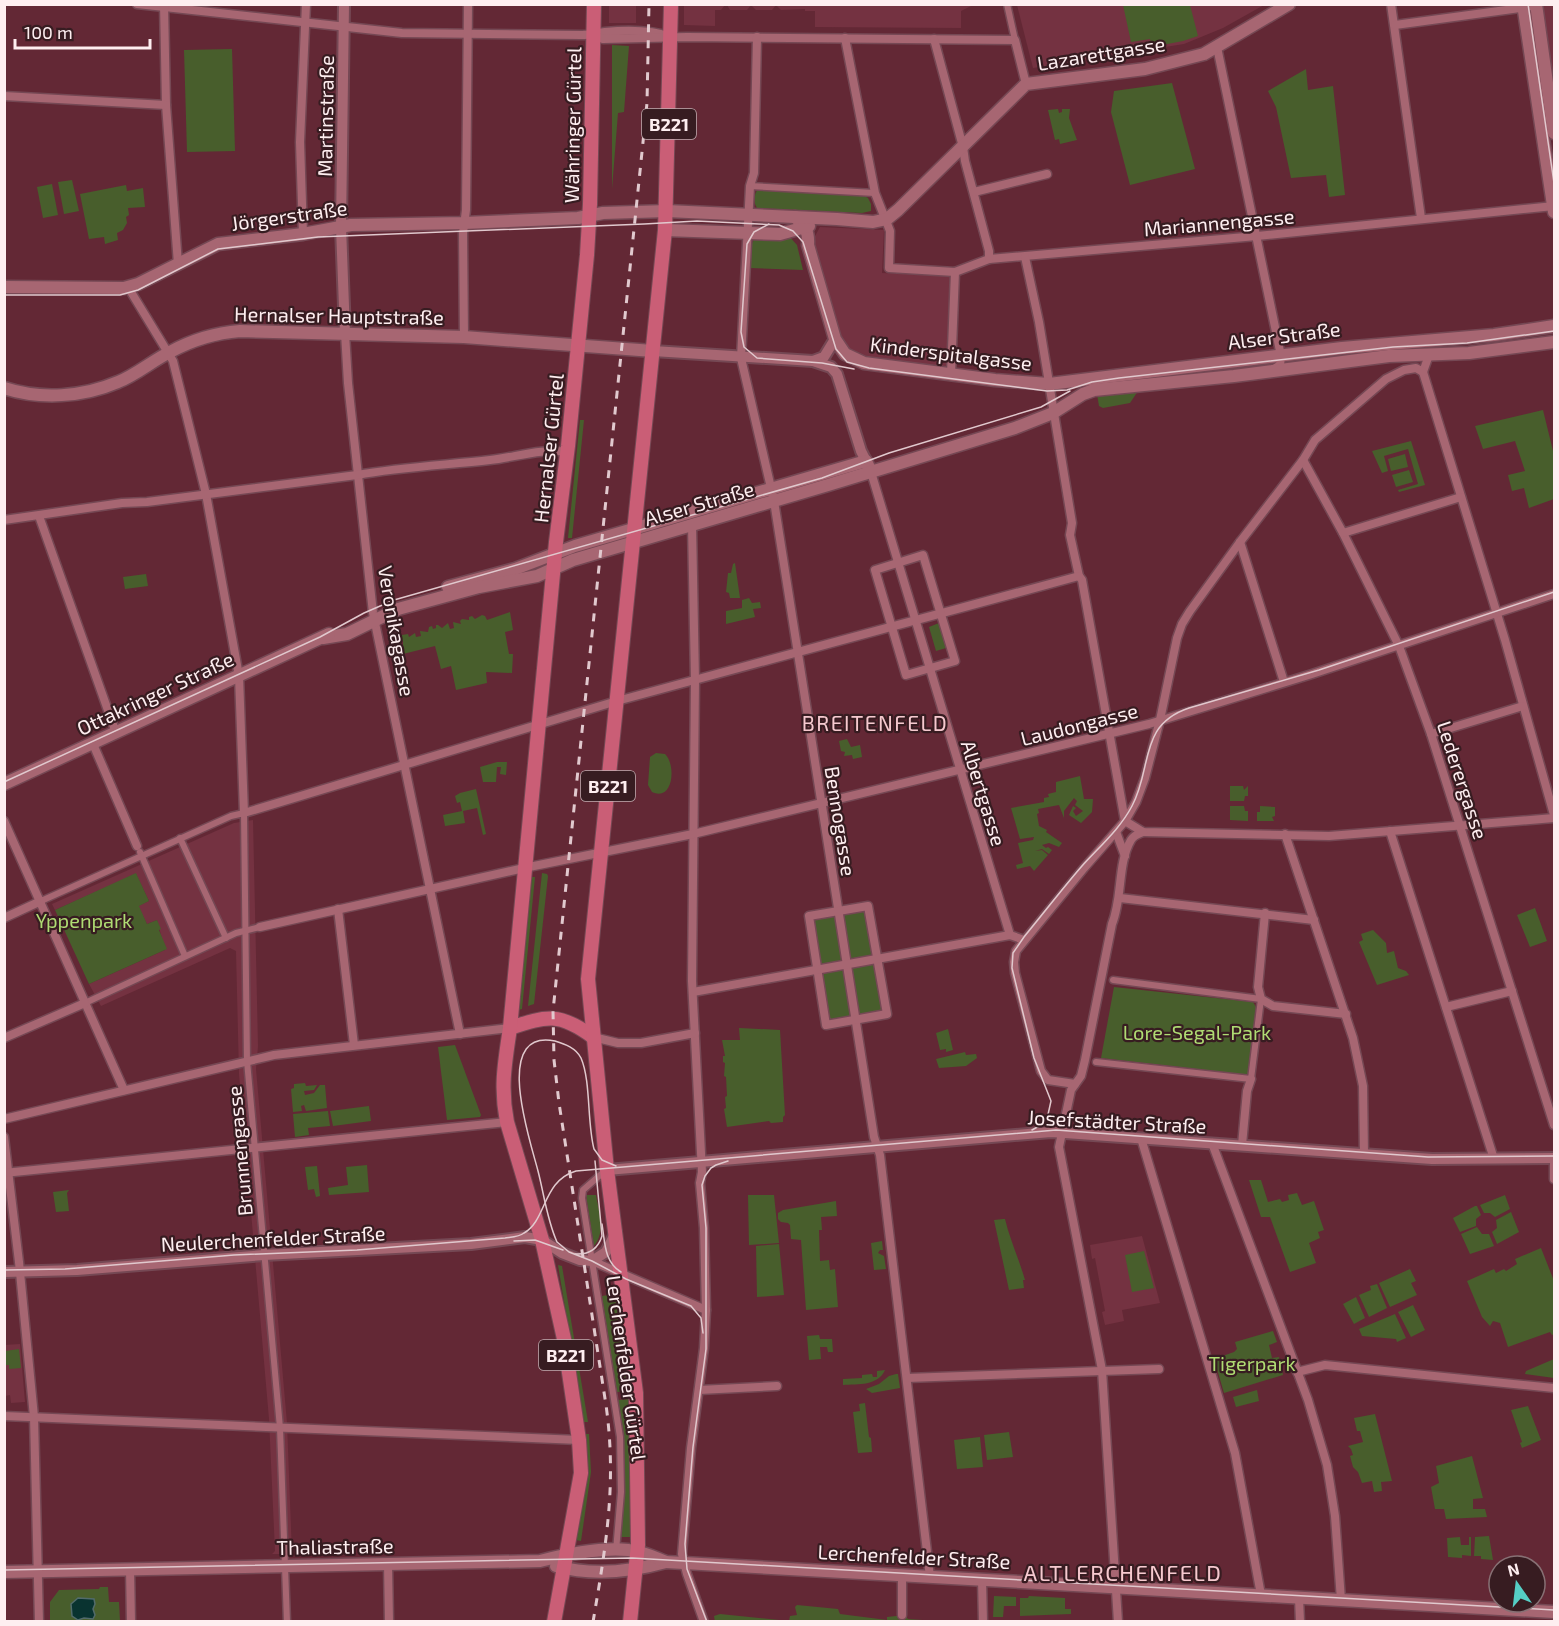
<svg xmlns="http://www.w3.org/2000/svg" width="1559" height="1626" viewBox="0 0 1559 1626" font-family="'Exo 2',sans-serif">
<rect width="100%" height="100%" fill="#632835"/>
<g fill="#743241">
<rect x="609" y="5" width="27" height="18"/>
<path d="M684,5V4L973,5L961,11V28L815,27V11H805V9L781,10L776,5L772,10H756L751,5L747,10H730L727,5H725L721,10H715V26L684,25Z"/>
<path d="M1017,5H1264L1223,28L1184,44L1033,68Z"/>
<path d="M1540,5H1554V104Z"/>
<path d="M820,227L884,230L882,273L948,276L950,278L948,366L944,370L854,357L841,342L813,250L814,238Z"/>
<path d="M253,820L258,1046L256,1069L287,1423L292,1554H272L275,1551L269,1419L239,1074L236,951L230,948L101,1006L89,984L165,950L157,920L147,924L138,906L149,901L136,874L55,910L52,904L234,823Z"/>
<path d="M1142,1236L1160,1303L1122,1310L1124,1321L1105,1325L1102,1312L1105,1311L1095,1258L1092,1259L1090,1245Z"/>
<path d="M20,1344L25,1402L11,1403L10,1395L5,1396V1399L4,1345Z"/>
</g>
<g fill="#485e2c">
<path d="M1132,4L1190,5L1198,36L1183,41L1152,47L1150,39L1131,42L1123,5L1127,6Z"/>
<path d="M612,45L629,46L624,112L618,113L612,189Z"/>
<path d="M232,49L235,151L187,152L184,50Z"/>
<path d="M1306,69L1308,90L1333,86L1345,195L1329,197L1326,175L1291,178L1276,107L1268,91Z"/>
<path d="M1172,83L1195,169L1130,185L1111,112L1114,91Z"/>
<path d="M1058,109L1059,113L1062,112V109H1070L1069,118L1077,140L1060,144L1059,139L1055,140L1048,110Z"/>
<path d="M72,180L79,211L64,214L58,182Z"/>
<path d="M52,184L58,215L43,218L37,187Z"/>
<path d="M126,185L127,191L143,188L145,207L128,208L129,215L126,217L127,223L123,230L117,233L118,240L105,244L104,237L89,239L80,194Z"/>
<path d="M758,189L863,195L868,198L871,204V211L862,213L757,208C753,202 754,194 758,189Z"/>
<path d="M788,235L797,245L803,270L749,268L750,248L754,239Z"/>
<path d="M1138,391L1130,403L1103,408L1099,406L1097,394Z"/>
<path d="M1543,410L1554,455V499L1529,508L1524,488L1512,491L1508,475L1525,471L1515,441L1483,449L1475,426Z"/>
<path d="M580,420H584L572,538H568Z"/>
<path d="M1411,441L1425,485L1399,492L1398,490L1418,484L1408,449L1384,456L1388,471L1382,473L1372,451Z"/>
<path d="M1405,454L1408,467L1391,471L1388,459Z"/>
<path d="M1409,470L1413,482L1396,487L1392,475Z"/>
<path d="M735,563L740,598H730L729,593L726,592L728,573H731L733,564Z"/>
<path d="M146,574L148,586L125,589L123,577Z"/>
<path d="M749,598L752,603L760,602L761,608L753,609L755,617L726,624V611L742,608V600Z"/>
<path d="M510,612L513,630L505,632L509,654H513L512,673L486,672L487,683L456,690L451,666L441,669L435,646L403,654V641L396,636L408,634L409,637L415,633L416,637L421,636L420,631L428,632L429,627L432,626L433,629L436,628V625H438L442,628L448,623L450,629L454,628L453,622L461,624L460,621L462,619L469,620V617L472,616L475,619L482,615L485,616L487,620Z"/>
<path d="M939,623L946,648L936,651L929,627Z"/>
<path d="M847,739L851,747L860,745L862,757L853,759L852,755L844,756L845,752L841,751L839,741Z"/>
<path d="M656,753L665,754C676,764 674,802 652,792L648,785L650,757Z"/>
<path d="M497,762H507L506,775L500,774L501,767H497L496,782H483L480,767Z"/>
<path d="M1080,776L1084,799H1093L1092,812L1081,823L1069,815L1073,806L1076,808L1073,811L1076,816L1083,811L1075,805L1077,801L1074,798L1064,811V818L1059,805L1038,809L1039,813L1037,814L1039,826L1047,830L1046,832L1062,843L1059,847L1049,843L1042,845L1046,848L1048,847L1052,850L1049,854L1042,849L1035,851L1042,850L1048,855L1034,871L1030,866L1017,869L1016,865L1023,863L1018,843L1033,840L1034,837L1020,839L1011,808L1044,802V798L1049,797L1048,794L1056,792V782Z"/>
<path d="M1230,786H1243L1244,790L1248,786V796H1245L1244,801H1230Z"/>
<path d="M476,789L486,834L483,835L477,808L463,811L465,823L445,826L443,815L462,811L460,802L457,803L455,796L460,793Z"/>
<path d="M1230,806H1244L1245,811H1248V821L1230,820Z"/>
<path d="M1260,806L1275,807V816L1272,817L1274,821H1257V812H1260Z"/>
<path d="M136,873L149,901L139,906L147,924L157,920L161,929L159,930L167,949L89,984L55,910Z"/>
<path d="M542,873L547,874L548,876L534,1004L528,1006Z"/>
<path d="M532,877H535L522,1009L518,1010Z"/>
<path d="M868,906L887,1014L826,1025L809,916Z"/>
<path d="M1535,908L1547,941L1530,947L1517,915Z"/>
<path d="M1373,930L1386,943L1387,953L1394,951L1398,968L1406,971L1409,975L1377,985L1359,942L1363,940L1361,934Z"/>
<path d="M1114,987L1253,1002L1256,1007L1249,1075L1101,1058Z"/>
<path d="M739,1028L780,1030L785,1115L783,1117V1122L771,1123L769,1121L727,1127L724,1109L726,1108L725,1097L727,1096L726,1077L724,1076L725,1063L723,1062V1056H725L722,1040H740Z"/>
<path d="M948,1029L953,1050L946,1052V1049L940,1050L936,1033Z"/>
<path d="M455,1045L481,1115L480,1117L447,1120L438,1047Z"/>
<path d="M965,1052L966,1055L976,1054L977,1058L966,1066L939,1068L936,1059Z"/>
<path d="M305,1083L306,1086L317,1085L314,1090L304,1091L305,1095L314,1093L320,1085H325L327,1108L306,1111L304,1105L301,1106L302,1111L293,1112L291,1089L294,1088V1084Z"/>
<path d="M369,1106L371,1121L333,1126L330,1111Z"/>
<path d="M328,1111L330,1126L308,1128L309,1135L295,1137L293,1114Z"/>
<path d="M367,1165L369,1192L329,1195L328,1188L348,1185L346,1167Z"/>
<path d="M317,1166L320,1196L316,1197L314,1189L308,1190L305,1167Z"/>
<path d="M1249,1180H1261L1268,1202L1280,1199L1282,1202L1289,1200L1288,1195L1297,1193L1302,1205L1314,1201L1324,1230L1318,1232L1320,1238L1309,1243L1316,1263L1290,1272L1270,1217H1261Z"/>
<path d="M69,1190L67,1193L69,1211L56,1212L53,1192Z"/>
<path d="M586,1195H596C599,1212 606,1232 594,1246Z"/>
<path d="M748,1195H774L779,1243L749,1245Z"/>
<path d="M1505,1195L1510,1209L1495,1217L1490,1213H1484L1480,1205Z"/>
<path d="M836,1201L837,1216L821,1217L822,1230H819L820,1261L829,1260L830,1270L835,1269L838,1307L806,1310L801,1240L791,1239L790,1225L788,1223L781,1222L778,1219V1213L783,1210Z"/>
<path d="M1475,1206H1477L1481,1215L1476,1219V1226L1460,1232L1453,1218Z"/>
<path d="M1511,1212L1519,1232L1497,1244L1492,1232L1497,1228L1496,1220Z"/>
<path d="M1003,1219H1005C1010,1240 1019,1259 1025,1280H1023L1024,1288L1009,1290L994,1220Z"/>
<path d="M1477,1227L1482,1234H1489L1494,1246L1470,1254L1461,1234Z"/>
<path d="M882,1241L883,1250H880L878,1253L884,1256L886,1269L874,1270L871,1243Z"/>
<path d="M779,1244L784,1295L757,1297L756,1246Z"/>
<path d="M1541,1248L1554,1281V1334L1552,1335L1550,1332L1508,1347L1500,1323L1493,1321L1490,1326L1482,1317L1467,1281L1494,1269L1496,1273L1504,1269L1506,1271L1517,1264L1515,1259Z"/>
<path d="M1144,1251L1154,1288L1132,1292L1125,1255Z"/>
<path d="M558,1265L562,1266L588,1422H584Z"/>
<path d="M1410,1269L1416,1281L1411,1283L1417,1295L1390,1307L1379,1283Z"/>
<path d="M1377,1284L1387,1308L1369,1317L1359,1295L1371,1290L1370,1286Z"/>
<path d="M614,1294L617,1296L630,1391L617,1392L602,1296Z"/>
<path d="M1356,1297L1365,1318L1354,1324L1343,1304Z"/>
<path d="M1413,1305L1425,1330L1411,1337L1398,1312Z"/>
<path d="M1395,1314L1406,1338L1397,1342L1396,1339L1362,1336L1359,1329Z"/>
<path d="M1273,1331L1277,1342L1269,1345L1272,1358L1279,1357L1283,1375L1224,1393L1214,1359L1234,1352L1237,1349L1235,1342Z"/>
<path d="M819,1335L820,1339H832L833,1352H828L827,1347H820L821,1359L809,1360L807,1336Z"/>
<path d="M19,1349L21,1368L9,1369V1365H5V1351Z"/>
<path d="M1554,1359V1378L1525,1374L1526,1371Z"/>
<path d="M885,1370C878,1386 858,1384 843,1385V1379L862,1378V1375L872,1374L873,1377H877V1371Z"/>
<path d="M896,1374H898L900,1388L872,1393L866,1389L879,1384L889,1376Z"/>
<path d="M1257,1390L1259,1401L1236,1407L1233,1397Z"/>
<path d="M630,1399L632,1537H620L624,1478L618,1400Z"/>
<path d="M865,1403L869,1437L871,1438L872,1452L858,1453L853,1412L860,1411L859,1404Z"/>
<path d="M1528,1406L1541,1440L1522,1448L1520,1443L1522,1442L1511,1410Z"/>
<path d="M1375,1414L1392,1481L1381,1482L1382,1491L1374,1492L1372,1481L1362,1483L1358,1472L1353,1467L1350,1456L1353,1455L1351,1449L1348,1446L1363,1442L1360,1431H1357L1354,1418Z"/>
<path d="M1009,1432L1013,1457L987,1460L984,1435Z"/>
<path d="M585,1434H589L591,1472L581,1541L576,1540L585,1485Z"/>
<path d="M980,1437L983,1467L957,1469L954,1440Z"/>
<path d="M1472,1456L1483,1498L1473,1499V1509H1485L1487,1517L1446,1519L1444,1509H1435L1431,1487L1439,1483L1436,1466Z"/>
<path d="M1489,1536L1493,1560L1481,1559V1556H1474L1475,1537Z"/>
<path d="M1460,1537L1461,1545H1469V1537H1471V1556L1462,1555V1558L1448,1557L1447,1538Z"/>
<path d="M100,1587H108L109,1602H119L120,1621H50V1602L59,1590L99,1589Z"/>
<path d="M994,1596L1016,1597V1606H1004L1003,1617H993Z"/>
<path d="M1029,1596L1065,1598V1609H1071V1614L1020,1616V1598H1028Z"/>
<path d="M797,1605L838,1609L840,1614L887,1620V1617L905,1615L908,1619L937,1621L715,1622L714,1616L720,1614L789,1621L790,1616L797,1615L795,1607Z"/>
</g>
<path fill="#093330" stroke="#526b6a" stroke-width="1.5" d="M78,1598L94,1599L95,1604L93,1609L95,1615L93,1619L84,1618L78,1620L72,1616L71,1604Z"/>
<g fill="none" stroke-linecap="round" stroke-linejoin="round">
<g stroke="#754854" stroke-width="9">
<g id="pedestrian">
<path d="M1007,4L1015,40"/>
<path d="M750,186L875,193"/>
<path d="M180,838L226,938"/>
<path d="M140,852L185,956"/>
<path d="M41,901L231,816L244,813L247,1061L280,1428L287,1622"/>
<path d="M85,1003L236,933L260,927"/>
<path d="M1096,1062L1251,1079L1261,999L1113,980"/>
<path d="M606,1170L583,1190L582,1198L620,1437L621,1492L616,1551"/>
</g>
</g>
<g stroke="#754854" stroke-width="11">
<g id="minor">
<path d="M137,4L402,33L582,35C590,35 597,33 605,32C626,30 652,30 671,37"/>
<path d="M164,4L166,105L178,264"/>
<path d="M1391,4L1421,218"/>
<path d="M1395,25L1528,7"/>
<path d="M594,35L603,39L687,37L1015,40L1026,84"/>
<path d="M757,37L754,173L750,186L741,358L774,501L874,1137L880,1155L930,1577"/>
<path d="M845,38L875,193L890,231L889,268L955,272L989,259L1257,236L1554,206"/>
<path d="M934,39L963,147L965,161L989,251V259"/>
<path d="M1217,47L1281,356L1280,365L1271,371"/>
<path d="M4,96L166,105"/>
<path d="M974,192L1047,174"/>
<path d="M303,234L300,142L306,4"/>
<path d="M1025,257L1039,322L1072,523L1070,535L1079,576L1082,580L1125,821"/>
<path d="M128,287L173,361L206,494L239,676L244,813L617,701L1079,576"/>
<path d="M345,333L348,383L373,613L460,1034"/>
<path d="M464,337L463,233L466,210L468,4"/>
<path d="M1429,355L1423,372L1505,640L1554,815"/>
<path d="M951,374L955,272"/>
<path d="M1303,460L1343,533L1399,646L1431,734L1554,1125"/>
<path d="M871,472L1010,935L1024,940"/>
<path d="M39,516L116,733"/>
<path d="M4,520L122,503L147,502L357,475C402,467 446,465 490,460C517,457 540,448 568,452"/>
<path d="M692,525L695,680L692,981L702,1172L700,1183L704,1228L706,1310L704,1348L691,1448L682,1554L687,1574L704,1622"/>
<path d="M1343,533L1461,497"/>
<path d="M1240,542L1284,682"/>
<path d="M923,555L955,661L906,675L875,570Z"/>
<path d="M1431,734L1523,706"/>
<path d="M93,744L137,846"/>
<path d="M4,821L124,1090"/>
<path d="M1125,821L1143,832L1329,836L1554,818"/>
<path d="M1390,831L1494,1159"/>
<path d="M1116,832L1125,856"/>
<path d="M1285,834L1353,1038L1363,1086L1364,1154"/>
<path d="M1120,898L1314,920"/>
<path d="M868,906L887,1014L826,1025L809,916Z"/>
<path d="M338,909L354,1045"/>
<path d="M1265,913L1258,987L1261,999L1273,1006L1346,1014"/>
<path d="M4,918L41,901"/>
<path d="M260,927L524,868L693,834L1149,724L1312,674L1554,594"/>
<path d="M693,992L1010,935"/>
<path d="M1446,1007L1512,991"/>
<path d="M593,1037L618,1043H641L695,1033"/>
<path d="M4,1038L85,1003"/>
<path d="M1075,1084L1048,1080L1041,1071L1015,973L1014,962L1016,951L1084,868L1125,821L1136,802L1145,778L1160,720L1177,638L1182,624L1190,611L1240,542L1303,460L1315,440L1386,379L1404,370L1416,368L1423,372"/>
<path d="M4,1119L274,1055L510,1028"/>
<path d="M4,1137L19,1262L34,1417L39,1622"/>
<path d="M1141,1138L1235,1453L1261,1595"/>
<path d="M1212,1143L1308,1400L1327,1465L1335,1516L1341,1600"/>
<path d="M1242,1145L1247,1091L1251,1079"/>
<path d="M1554,1162V1179"/>
<path d="M4,1173L507,1122"/>
<path d="M592,1261L706,1310"/>
<path d="M1297,1372L1325,1365L1554,1388"/>
<path d="M907,1378L1159,1369"/>
<path d="M699,1390L777,1386"/>
<path d="M4,1416L579,1440"/>
<path d="M388,1564L389,1622"/>
<path d="M130,1569L131,1622"/>
<path d="M982,1580L983,1622"/>
<path d="M1299,1598L1300,1622"/>
<path d="M902,1615V1575"/>
<path d="M1118,1622L1102,1370L1059,1147L1071,1090L1081,1076L1085,1060L1112,924C1123,897 1117,864 1131,840C1134,835 1138,834 1143,832"/>
</g>
</g>
<g stroke="#754854" stroke-width="14">
<g id="tertiary">
<path d="M344,4L341,227L345,333"/>
<path d="M653,351L813,361L824,357L835,339"/>
<path d="M813,361L831,367L837,374L861,451L866,461"/>
<path d="M607,1170L1051,1132L1432,1159L1554,1158"/>
<path d="M4,1272L77,1270L264,1255L471,1244L525,1237L542,1240L562,1253L580,1260L592,1261L606,1252L616,1232"/>
</g>
</g>
<g stroke="#754854" stroke-width="15">
<g id="secondary">
<path d="M1523,4L1554,212"/>
<path d="M1536,4L1554,133"/>
<path d="M795,217C805,226 809,231 808,245L835,339L845,354L864,363L995,380L1049,384L1342,348L1494,335L1554,326"/>
<path d="M665,230L780,234L809,226"/>
<path d="M4,287L124,288L138,284L218,244L303,234L351,225L464,223L578,218L603,213L667,211L837,219L873,222L887,219L898,210L1026,84L1145,69L1204,54L1289,4"/>
<path d="M4,388C41,400 83,397 118,382C136,375 152,361 170,352C192,340 214,333 240,331L464,337L653,351"/>
<path d="M448,587L515,569L575,546L866,461L871,472"/>
<path d="M323,638L347,634L398,609L479,587L537,576L573,560L828,485L1015,428L1053,413L1083,394L1094,390L1234,376L1389,356L1469,353L1554,342"/>
<path d="M4,784L329,634"/>
<path d="M556,1566C592,1576 630,1572 666,1562"/>
<path d="M4,1572L540,1561C567,1554 612,1545 639,1552C648,1554 657,1558 666,1562L1554,1612"/>
</g>
</g>
<g stroke="#754854" stroke-width="16">
<g id="primary">
<path d="M510,1028C547,1016 559,1012 593,1037"/>
<path d="M554,1622L581,1473L579,1440L564,1339L542,1240L507,1122C500,1087 505,1062 510,1028L556,542L568,446L587,255L590,204L594,4"/>
<path d="M630,1622L638,1545L636,1393L607,1170L588,979L665,230L671,4"/>
</g>
</g>
<use href="#pedestrian" stroke="#a76672" stroke-width="6"/>
<use href="#minor" stroke="#a76672" stroke-width="8"/>
<use href="#tertiary" stroke="#a76672" stroke-width="10"/>
<use href="#secondary" stroke="#a76672" stroke-width="12"/>
<use href="#primary" stroke="#ca5e76" stroke-width="14"/>
<g stroke="#e1c9ce" stroke-width="1.5">
<path d="M1528,4L1554,183"/>
<path d="M769,224L754,232L747,244L741,332L744,347L757,358L822,363L854,369"/>
<path d="M4,295H120L138,290L218,249L318,237L644,224L697,221L779,225L793,231L803,242L836,349L847,362L869,368L1047,391L1067,390L1092,382L1119,378L1393,347L1467,343L1554,331"/>
<path d="M4,782L320,637L364,613L394,600L822,478L889,453L1041,407L1070,391"/>
<path d="M1032,1130L1041,1125L1047,1119L1051,1101L1034,1058L1012,968L1013,953L1024,937C1043,914 1062,889 1082,866C1099,847 1120,829 1132,806C1153,767 1138,725 1189,708L1319,670L1554,592"/>
<path d="M616,1166L602,1160L594,1149C587,1123 591,1081 581,1058C576,1048 565,1044 555,1041C491,1028 531,1143 538,1171C544,1194 547,1220 557,1242L569,1252L592,1261L626,1279L691,1306L701,1318L703,1333"/>
<path d="M602,1224C605,1242 604,1262 621,1272"/>
<path d="M514,1241L535,1240L563,1250"/>
<path d="M575,1254C589,1255 598,1249 602,1236L595,1161"/>
<path d="M4,1270L65,1269L234,1255L357,1250L505,1238C512,1237 519,1237 524,1233C547,1220 542,1181 576,1171L1056,1130L1428,1157L1554,1156"/>
<path d="M4,1570L632,1558L1554,1610"/>
<path d="M707,1622L687,1569L685,1544L693,1447L706,1349V1228L702,1185L705,1176L711,1168L716,1165L728,1161"/>
</g>
<path stroke="#e1c9ce" stroke-width="3" stroke-dasharray="8 8" stroke-linecap="butt" d="M593,1622C606,1545 617,1484 606,1405L559,1103L554,1060L553,1011L642,152L647,103L649,4"/>
</g>
<g text-anchor="middle" dominant-baseline="central" stroke-width="4.5" stroke-linejoin="round" paint-order="stroke">
<g fill="#371c21" stroke="#c2afb2" stroke-width="1.5">
<rect x="642" y="109" width="54" height="30" rx="4.5"/>
<rect x="581" y="771" width="54" height="30" rx="4.5"/>
<rect x="539" y="1340" width="54" height="30" rx="4.5"/>
</g>
<g font-size="18" font-weight="bold" fill="#feeef0">
<text x="669" y="124">B221</text>
<text x="608" y="786">B221</text>
<text x="566" y="1355">B221</text>
</g>
<g font-size="20" fill="#feeef0" stroke="#371c21">
<text transform="translate(1101 53) rotate(-9)">Lazarettgasse</text>
<text transform="translate(325 116) rotate(-89)">Martinstraße</text>
<text transform="translate(572 125) rotate(-89)">Währinger Gürtel</text>
<text transform="translate(289 215) rotate(-8)">Jörgerstraße</text>
<text transform="translate(1219 222) rotate(-5)">Mariannengasse</text>
<text transform="translate(339 315) rotate(1)">Hernalser Hauptstraße</text>
<text transform="translate(1284 335) rotate(-7)">Alser Straße</text>
<text transform="translate(951 353) rotate(7)">Kinderspitalgasse</text>
<text transform="translate(548 448) rotate(-84)">Hernalser Gürtel</text>
<text transform="translate(699 503) rotate(-16)">Alser Straße</text>
<text transform="translate(397 631) rotate(80)">Veronikagasse</text>
<text transform="translate(155 693) rotate(-25)">Ottakringer Straße</text>
<text transform="translate(1079 724) rotate(-14)">Laudongasse</text>
<text transform="translate(1463 780) rotate(72)">Lederergasse</text>
<text transform="translate(984 793) rotate(73)">Albertgasse</text>
<text transform="translate(841 821) rotate(81)">Bennogasse</text>
<text transform="translate(1117 1121) rotate(3)">Josefstädter Straße</text>
<text transform="translate(239 1151) rotate(-95)">Brunnengasse</text>
<text transform="translate(273 1238) rotate(-3)">Neulerchenfelder Straße</text>
<text transform="translate(627 1368) rotate(82)">Lerchenfelder Gürtel</text>
<text transform="translate(335 1546) rotate(-1)">Thaliastraße</text>
<text transform="translate(914 1556) rotate(3)">Lerchenfelder Straße</text>
</g>
<g font-size="20" fill="#afdc73" stroke="#371c21">
<text x="84" y="920">Yppenpark</text>
<text x="1197" y="1032">Lore-Segal-Park</text>
<text x="1252" y="1363">Tigerpark</text>
</g>
<g font-size="21" letter-spacing="1.5" fill="#f6c9cf" stroke="#371c21">
<text x="875" y="722">BREITENFELD</text>
</g>
<g font-size="22" letter-spacing="1.5" fill="#f6c9cf" stroke="#371c21">
<text x="1123" y="1572">ALTLERCHENFELD</text>
</g>
</g>
<rect width="1559" height="1626" fill="none" stroke="#feeef0" stroke-width="12"/>
<g transform="translate(1517 1584) rotate(346)"><circle r="28" fill="#371c21" stroke="#877074" stroke-width="1.5"/>
<path d="M0-4.5L10 22L0 15L-10 22Z" fill="#55cec5"/>
<text y="-9" font-size="16" font-weight="bold" text-anchor="middle" fill="#feeef0">N</text>
</g>
<path d="M15 39v9h135v-9" fill="none" stroke="#feeef0" stroke-width="3"/>
<text x="24" y="39" font-size="18" fill="#feeef0" stroke="#371c21" stroke-width="4.5" paint-order="stroke">100 m</text>
</svg>
